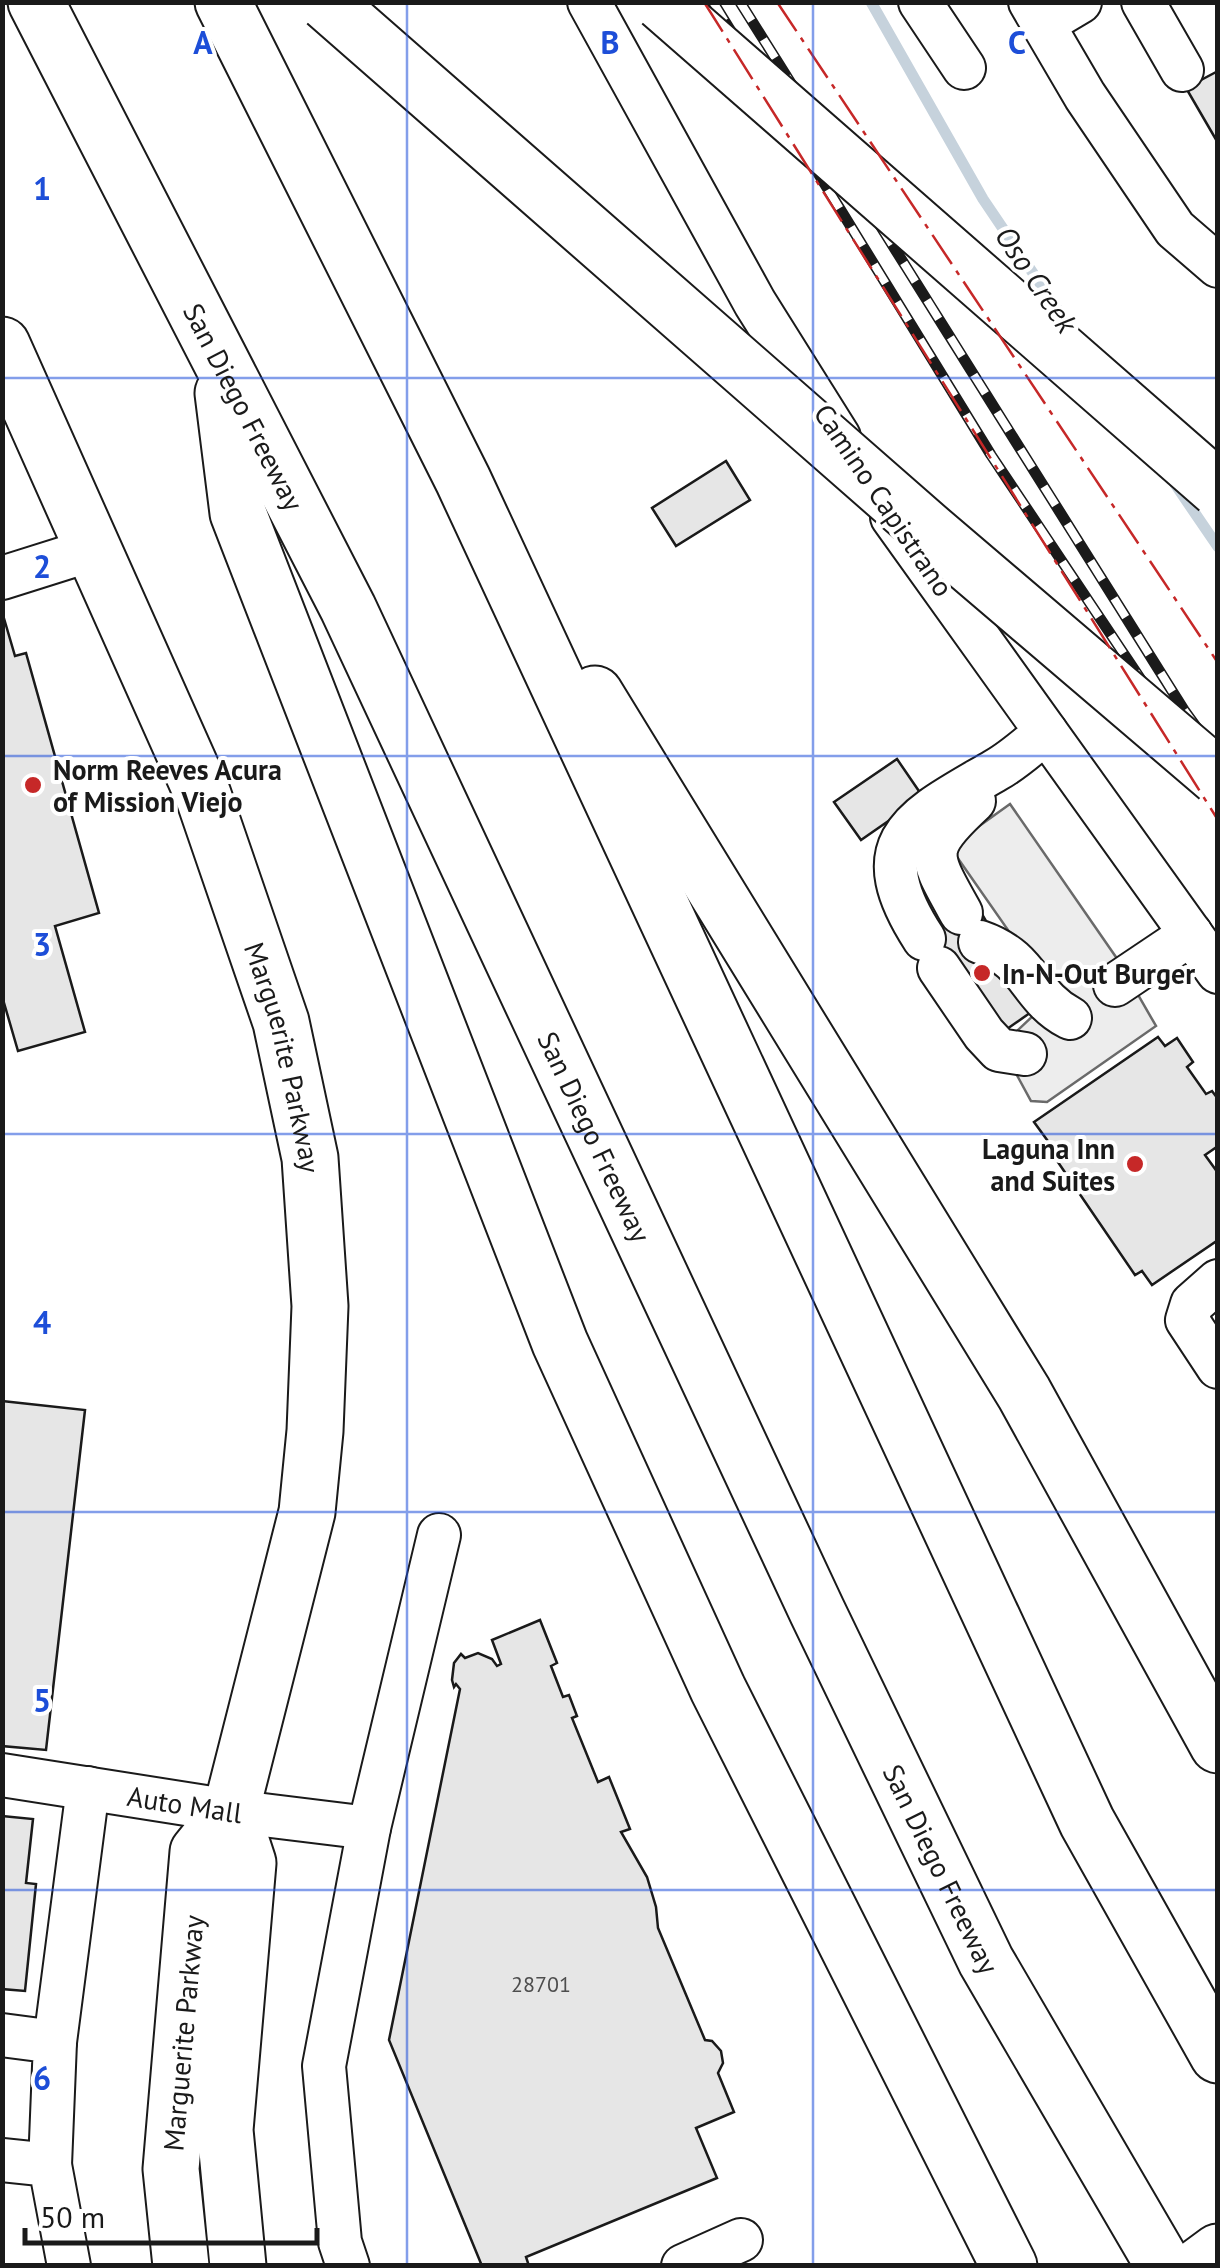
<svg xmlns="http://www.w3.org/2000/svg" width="1220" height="2268" viewBox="0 0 1220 2268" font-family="'PT Sans',sans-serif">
<rect width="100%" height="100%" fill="#fff"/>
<path fill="#ededed" stroke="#6a6a6a" stroke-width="2.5" d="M1010,804L1118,960L1156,1026L1047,1102L1031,1101L1001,1046L1054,996L950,847Z"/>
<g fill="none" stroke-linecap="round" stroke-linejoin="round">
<g stroke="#c6d2dc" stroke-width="11">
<path d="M871,2L983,199L1070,328"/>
<path d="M1175,484L1218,547"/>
</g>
</g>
<g fill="#e6e6e6" stroke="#1a1a1a" stroke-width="2.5">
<path d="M1218,71V143L1186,88Z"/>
<path d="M726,461L750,500L676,546L652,508Z"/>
<path d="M3,615L15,656L26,653L99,913L55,926L85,1032L18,1051L2,996Z"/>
<path d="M897,759L923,797L861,840L834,802Z"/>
<path d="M976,904L1037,1008L1007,1029L929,975L911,948Z"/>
<path d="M1158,1037L1165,1046L1177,1038L1193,1062L1187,1067L1206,1094L1212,1091L1218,1099V1146L1205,1155L1218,1173V1240L1152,1285L1142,1271L1135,1275L1047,1146L1050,1144L1034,1122Z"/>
<path d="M2,1401L85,1410L46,1750L2,1746Z"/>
<path d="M540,1620L557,1663L551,1666L563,1697L569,1695L577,1716L572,1718L598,1782L609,1777L630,1829L621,1832L647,1877L656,1907L658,1928L705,2040L712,2041L721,2051L723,2063L718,2073L734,2112L696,2128L717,2178L526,2257L529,2266H482L389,2040L460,1689L456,1684L454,1687L452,1680L454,1663L461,1654L465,1658L478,1653L492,1659L497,1666L501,1664L492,1640Z"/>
<path d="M2,1816L33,1819L26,1883L36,1884L25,1991L2,1989Z"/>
</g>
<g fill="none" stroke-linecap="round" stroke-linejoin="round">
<g stroke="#1a1a1a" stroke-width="46">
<g id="minor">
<path d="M589,2L755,303L839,437"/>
<path d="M920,2L964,68"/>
<path d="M1030,2L1085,96L1175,229L1218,266"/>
<path d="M1143,2L1182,70"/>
<path d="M1043,24L1080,2"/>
<path d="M892,517L1218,972"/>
<path d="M2,578L94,549"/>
<path d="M961,913C928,854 922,849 974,801"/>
<path d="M924,939C859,839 916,817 996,770C1014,760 1030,745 1046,732"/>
<path d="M980,942C1032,960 1028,996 1070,1018"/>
<path d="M939,968L984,1034L999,1050L1025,1054"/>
<path d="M1115,985L1191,934"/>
<path d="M1218,1281L1192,1304L1187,1320L1218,1367"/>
<path id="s1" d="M2,1775L231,1811L369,1828"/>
<path d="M2,2035L55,2042L50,2165"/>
<path d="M55,2042L88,1788"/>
<path d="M2,2160L50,2165L69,2266"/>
<path d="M348,2266L340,2242L324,2066L369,1828L439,1535"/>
<path d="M683,2266L741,2240"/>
</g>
</g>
<g stroke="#1a1a1a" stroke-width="59">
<g id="major">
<path id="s2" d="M2,345L203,795L281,1022L310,1158L320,1306L315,1431L307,1512L231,1811L198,1852L171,2169L181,2266"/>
<path d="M231,1811L248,1863L225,2130L238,2266"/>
<path d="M1199,2266L1218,2252"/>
</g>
</g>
<g stroke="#1a1a1a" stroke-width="59">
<g id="highway">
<path id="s3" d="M36,2L348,608L817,1611L986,1961L1164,2266"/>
<path d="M223,2L463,480L1087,1822L1218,2055"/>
<path d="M223,393L238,513L560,1343L718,1689L1009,2266"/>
<path d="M595,694L1024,1393L1218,1745"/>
</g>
</g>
<use href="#minor" stroke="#fff" stroke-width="42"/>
<use href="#major" stroke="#fff" stroke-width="55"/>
<use href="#highway" stroke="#fff" stroke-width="55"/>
<g stroke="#1a1a1a" stroke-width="11">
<g id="rail">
<path d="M713,2L991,455L1218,795"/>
<path d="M740,2L1184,710L1218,757"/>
</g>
</g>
<use href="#rail" stroke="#fff" stroke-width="8" stroke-dasharray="22" stroke-linecap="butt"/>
<g stroke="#1a1a1a" stroke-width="59" stroke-linecap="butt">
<g id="highway-bridge">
<path d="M326,2L925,527L1218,777"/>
<path d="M661,2L1218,489"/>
</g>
</g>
<use href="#highway-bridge" stroke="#fff" stroke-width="55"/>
<g stroke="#c62828" stroke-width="2.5" stroke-dasharray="35 8 5 8" stroke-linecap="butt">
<path d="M704,2L1218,820"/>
<path d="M777,2L1218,663"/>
</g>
</g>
<path fill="none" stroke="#1d4ed8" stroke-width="2.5" stroke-opacity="0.55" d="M407,2V2266M813,2V2266M2,378H1218M2,756H1218M2,1134H1218M2,1512H1218M2,1890H1218"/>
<g fill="#c62828" stroke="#fff" stroke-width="4">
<circle cx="33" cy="785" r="10"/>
<circle cx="982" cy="973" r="10"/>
<circle cx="1135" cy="1164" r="10"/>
</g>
<g text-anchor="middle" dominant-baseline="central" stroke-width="8" stroke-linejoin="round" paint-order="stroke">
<g font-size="22" fill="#4d4d4d">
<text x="541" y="1984">28701</text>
</g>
<g font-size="28" fill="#1a1a1a" stroke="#fff">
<text stroke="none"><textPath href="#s3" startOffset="455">San Diego Freeway</textPath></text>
<text transform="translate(884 500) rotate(56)">Camino Capistrano</text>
<text stroke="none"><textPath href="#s2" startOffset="768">Marguerite Parkway</textPath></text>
<text stroke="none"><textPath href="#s3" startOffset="1265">San Diego Freeway</textPath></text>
<text stroke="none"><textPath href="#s1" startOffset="185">Auto Mall</textPath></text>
<text stroke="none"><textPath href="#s3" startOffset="2075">San Diego Freeway</textPath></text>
<text transform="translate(183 2033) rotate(-85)">Marguerite Parkway</text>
</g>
<g font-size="28" font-weight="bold" fill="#1a1a1a" stroke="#fff" text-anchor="start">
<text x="53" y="769">Norm Reeves Acura<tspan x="53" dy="32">of Mission Viejo</tspan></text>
<text x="1002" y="973">In-N-Out Burger</text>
<text x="1115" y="1148" text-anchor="end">Laguna Inn<tspan x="1115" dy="32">and Suites</tspan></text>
</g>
<g font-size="30" font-style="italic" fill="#1a1a1a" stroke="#fff">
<text transform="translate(1037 279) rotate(56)">Oso Creek</text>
</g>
</g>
<g font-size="32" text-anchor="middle" font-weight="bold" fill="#1d4ed8" stroke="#fff" stroke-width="8" stroke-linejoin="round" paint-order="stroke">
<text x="203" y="54">A</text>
<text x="610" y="54">B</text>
<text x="1017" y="54">C</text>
<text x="42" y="200">1</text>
<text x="42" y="578">2</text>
<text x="42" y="956">3</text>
<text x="42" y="1334">4</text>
<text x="42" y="1712">5</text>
<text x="42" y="2090">6</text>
</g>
<rect width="1220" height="2268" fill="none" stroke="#1a1a1a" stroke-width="10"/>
<path d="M25 2228v15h292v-15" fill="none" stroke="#1a1a1a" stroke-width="5"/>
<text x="40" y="2228" font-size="30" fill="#1a1a1a" stroke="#ffffff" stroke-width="8" paint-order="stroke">50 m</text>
</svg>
